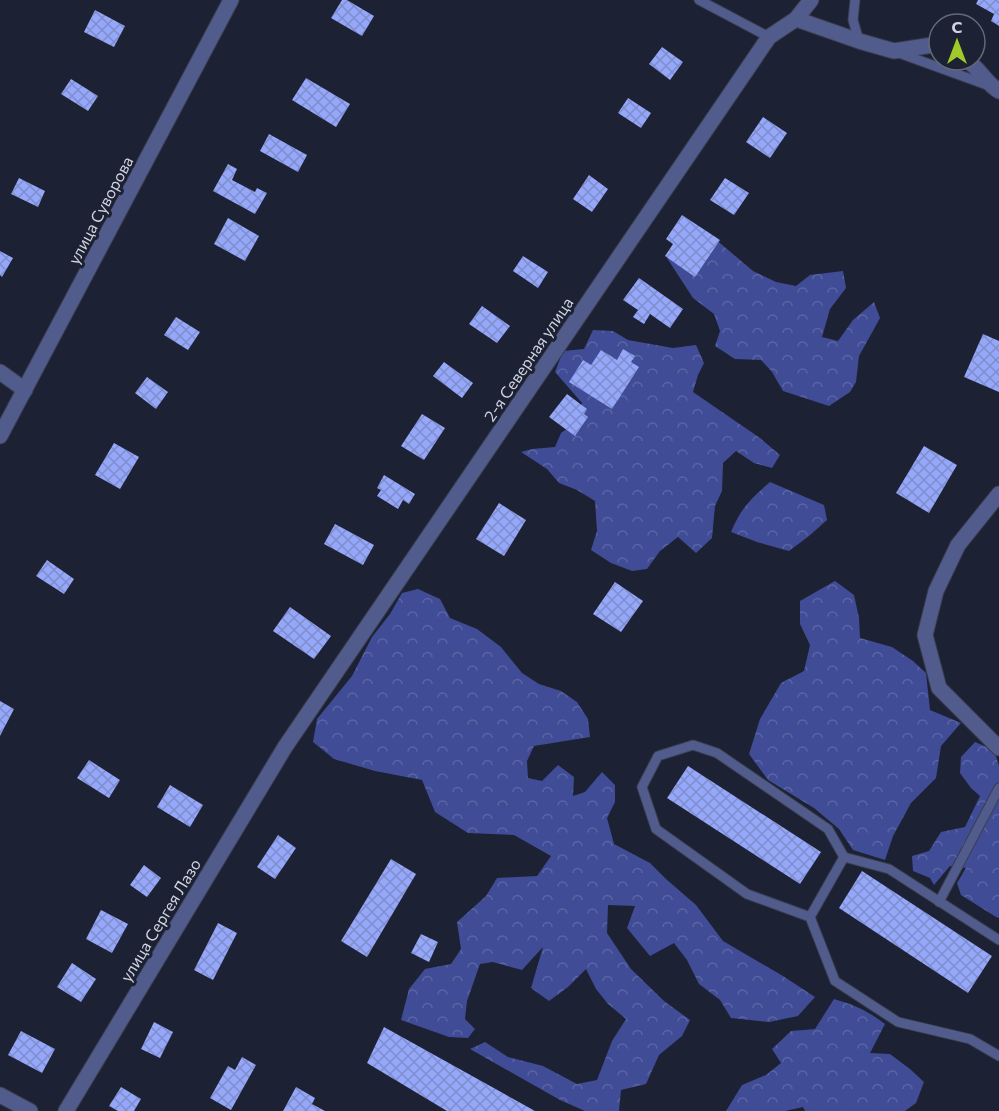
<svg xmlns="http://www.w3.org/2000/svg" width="999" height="1111" viewBox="0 0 999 1111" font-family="Commissioner,sans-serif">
<defs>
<pattern id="forest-crowns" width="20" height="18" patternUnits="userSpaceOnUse" patternTransform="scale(1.5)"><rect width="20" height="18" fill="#404c96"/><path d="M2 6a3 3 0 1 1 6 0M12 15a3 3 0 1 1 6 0" fill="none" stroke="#5b65a4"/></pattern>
<pattern id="building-cross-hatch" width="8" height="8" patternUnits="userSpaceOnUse" patternTransform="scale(1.5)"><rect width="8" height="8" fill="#95a7f9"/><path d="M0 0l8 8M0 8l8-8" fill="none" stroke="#7f8dcc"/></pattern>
</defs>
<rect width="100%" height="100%" fill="#1c2133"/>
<g fill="url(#forest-crowns)">
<path d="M714,238L753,271L776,282L796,286L810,275L843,271L846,288L830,309L822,337L838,341L853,320L874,302L880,318L859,356L856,382L850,392L829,406L783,391L772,372L761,360L735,359L715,346L720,331L714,314L693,298L667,258L697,251Z"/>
<path d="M593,330L613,331L628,340L673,348L696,345L704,363L698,375L693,392L760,438L780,455L772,468L754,463L736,451L723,463L722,491L715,506L712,538L696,553L678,537L660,551L647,569L632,571L611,563L591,550L597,531L595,501L577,490L559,483L547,469L521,452L532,449L555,447L561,433L576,422L582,403L555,372L563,351L584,349Z"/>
<path d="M770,482L824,505L827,520L809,536L789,551L757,542L731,532C741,508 751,498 770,482Z"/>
<path d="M835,581L854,595L859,618L860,638L892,647L913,661L926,673L930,710L961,723L941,746L936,778L911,803L893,836L885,860L853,850L839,829L814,808L768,780L749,754L760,719L781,683L804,671L810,645L800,624V601Z"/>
<path d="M418,589L440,599L450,618L477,629L501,647L522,673L539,684L561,691L577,702L588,719L590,737L534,746L527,761L528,778L542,781L558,765L574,777L573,796L585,792L602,772L615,785V802L607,818L614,844L650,863L666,879L696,905L723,941L783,976L815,997L798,1016L769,1022L731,1018L720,1000L699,984L687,960L674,943L650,956L627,928L635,906L608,905L607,933L631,969L664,1001L690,1020L682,1036L659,1055L646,1084L621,1090L619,1111H585L560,1100L470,1049L485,1042L508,1057L543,1066L577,1084L597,1080L612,1041L626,1019L608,1004L596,989L586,969L568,987L549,1001L531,988L543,947L522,970L493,962L480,964L467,1001L465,1019L475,1029L468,1038L449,1037L401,1020L409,989L425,969L451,964L461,949L457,922L486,896L497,878L537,876L551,856L514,835L468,833L435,812L422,780L375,771L334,759L313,742L317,719L352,676L372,637L390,614L402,593Z"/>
<path d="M975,742L994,750L999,766V918L996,917L961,895L957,883L966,868L950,866L934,885L930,878L913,871L912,856L929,851L941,832L965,827L980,796L971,788L960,773L961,757Z"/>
<path d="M834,999C855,1005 868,1011 885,1024L870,1053L890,1054L910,1069L924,1082L916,1103L905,1111H805L803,1107L785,1111H726L742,1085L766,1075L781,1063L772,1049L791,1031L815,1029Z"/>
</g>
<g fill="url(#building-cross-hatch)">
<path d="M342,0H347L374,16L362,36L331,18Z"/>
<path d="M978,0H999V26L991,21L994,14L976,4Z"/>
<path d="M95,10L125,26L114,47L84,32Z"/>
<path d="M662,47L683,62L670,80L649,64Z"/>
<path d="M306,78L350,104L336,127L292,100Z"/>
<path d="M71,79L98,96L88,111L61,94Z"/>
<path d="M628,98L651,113L641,128L618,113Z"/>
<path d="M763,117L787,133L770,158L746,142Z"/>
<path d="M269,134L307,155L298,172L260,151Z"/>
<path d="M228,164L237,169L232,180L255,192L257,188L267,193L255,214L213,191Z"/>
<path d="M589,175L608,189L592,212L573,199Z"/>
<path d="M19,178L45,191L38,207L11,194Z"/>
<path d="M725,178L749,193L734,215L710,200Z"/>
<path d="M682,215L720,240L695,277L665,256L673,244L666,239Z"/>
<path d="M228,218L259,236L245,261L214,244Z"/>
<path d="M0,251L13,258L2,277L0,275Z"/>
<path d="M523,256L548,272L538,288L513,271Z"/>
<path d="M639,278L683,309L670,328L650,314L644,324L633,317L638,310L623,300Z"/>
<path d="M482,306L510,326L497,343L469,324Z"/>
<path d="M176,317L200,332L188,350L164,335Z"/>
<path d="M983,334L999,341V392L964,377Z"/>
<path d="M623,349L635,356L631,362L639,367L612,409L569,382L583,360L591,365L601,350L617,360Z"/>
<path d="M444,362L473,383L462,398L433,376Z"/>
<path d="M147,377L168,392L156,409L135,393Z"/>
<path d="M567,394L587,409L584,414L588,417L575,436L549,417Z"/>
<path d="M422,414L445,428L424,460L401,446Z"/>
<path d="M114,443L139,457L120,489L95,475Z"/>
<path d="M924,446L957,465L929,513L896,493Z"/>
<path d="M384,475L415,494L409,504L403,500L398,509L377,496L381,490L377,488Z"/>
<path d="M499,503L526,520L504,556L476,539Z"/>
<path d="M335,524L374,545L363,565L324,544Z"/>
<path d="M47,560L74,579L64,594L36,576Z"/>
<path d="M615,582L643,601L621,632L593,614Z"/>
<path d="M290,607L331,636L314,659L273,631Z"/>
<path d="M0,701L14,709L0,736Z"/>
<path d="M89,760L120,780L109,798L77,778Z"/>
<path d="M688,766L821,852L800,884L667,798Z"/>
<path d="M170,785L203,805L190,827L157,807Z"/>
<path d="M278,835L296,848L275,879L257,867Z"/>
<path d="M391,859L416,874L367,957L341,941Z"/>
<path d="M144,865L161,878L147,897L130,885Z"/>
<path d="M862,871L992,956L968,993L839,908Z"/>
<path d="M101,910L128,924L112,953L86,939Z"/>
<path d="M218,923L237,933L213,980L194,970Z"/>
<path d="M421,934L438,942L429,962L411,953Z"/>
<path d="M72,963L96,979L81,1002L57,987Z"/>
<path d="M154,1022L173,1032L160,1058L141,1049Z"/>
<path d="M384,1027L535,1111H447L367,1063Z"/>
<path d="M21,1031L55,1049L42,1073L8,1055Z"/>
<path d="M242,1057L256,1065L231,1110L210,1098L228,1066L235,1070Z"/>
<path d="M121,1087L141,1099L134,1111H118L109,1106Z"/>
<path d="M296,1087L315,1098L312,1104L325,1111H283Z"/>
</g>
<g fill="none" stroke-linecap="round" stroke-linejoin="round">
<g stroke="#393e4f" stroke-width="11">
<g id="service">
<path d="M699,0L769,37"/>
<path d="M855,0L853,20L859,41"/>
<path d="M899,53L990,86"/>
<path d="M844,857L889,869L999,940"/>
<path d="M939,902L999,788"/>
<path d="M810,917L844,857L828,829L717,753L693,745L658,756L642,787L656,829L747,894L810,917L835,981L898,1022L970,1039L999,1056"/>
</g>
</g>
<g stroke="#393e4f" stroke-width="17">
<g id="minor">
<path d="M796,19L859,41L894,51L939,44"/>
<path d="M966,60C980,68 985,83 999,91"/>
<path d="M0,372L25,390"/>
<path d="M999,494L958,545L936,591L925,635L939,688L999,748"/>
<path d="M66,1111L285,747L769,37L796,19L811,0"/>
</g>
</g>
<g stroke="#393e4f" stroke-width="17">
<g id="tertiary">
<path d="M0,436L231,0"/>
<path d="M0,1095L30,1111"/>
</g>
</g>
<use href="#service" stroke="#515c8d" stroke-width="9"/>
<use href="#minor" stroke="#515c8d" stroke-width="15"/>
<use href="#tertiary" stroke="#515c8d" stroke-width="15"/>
</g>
<g text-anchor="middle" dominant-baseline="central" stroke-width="6" stroke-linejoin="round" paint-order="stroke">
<g font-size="16" fill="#d0d4e0" stroke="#1c2133">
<text transform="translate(100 210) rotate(-62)">улица Суворова</text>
<text transform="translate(528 359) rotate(-56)">2-я Северная улица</text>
<text transform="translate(160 920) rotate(-59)">улица Сергея Лазо</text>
</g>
</g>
<g transform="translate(957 42)"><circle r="28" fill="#1c2133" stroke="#646978" stroke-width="1.5"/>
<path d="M0-4.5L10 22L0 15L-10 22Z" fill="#a1c92a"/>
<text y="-9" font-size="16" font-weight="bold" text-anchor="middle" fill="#d0d4e0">С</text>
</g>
</svg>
